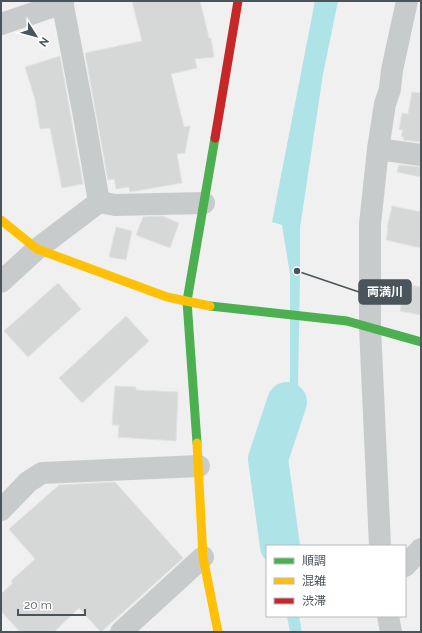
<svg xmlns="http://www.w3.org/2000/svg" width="422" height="633" viewBox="0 0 422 633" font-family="Raleway,'Noto Sans JP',sans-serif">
<rect width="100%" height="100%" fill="#f0f0f0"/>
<g fill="#aee3e8">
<path d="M315,1H338L323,74L300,228V276L298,388L283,443L292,520V546H280L281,517L268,447L290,380V274L282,225L272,222Z"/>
<path d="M287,616H299L302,632H290Z"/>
</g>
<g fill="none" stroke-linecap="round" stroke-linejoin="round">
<path stroke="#aee3e8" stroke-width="40" d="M280,546L268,459L287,402"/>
</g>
<g fill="#d6d8d8" stroke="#e2e2e3">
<path d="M132,1H200L209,38H211L214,57L195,59L197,68L171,74L184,127L190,126L185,153L177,154L182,183L130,192L129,187L116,189L114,179L108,180L85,53L142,41Z"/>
<path d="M60,56L83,184L62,188L50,128L40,129L35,99L25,67Z"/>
<path d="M412,92L421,93V142L403,140L404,137H401L403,130L399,129L402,113L408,114Z"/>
<path d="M399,165L421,167V177L397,172Z"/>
<path d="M392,206L421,212V248L386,240L388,229L387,228Z"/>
<path d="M162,216L179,223L170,248L136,235L143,217Z"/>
<path d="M116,227L132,231L126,260L109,257Z"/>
<path d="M387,280L421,287V315L400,311L402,301L384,297Z"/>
<path d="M58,283L81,309L28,357L4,331Z"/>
<path d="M126,316L149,341L82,403L59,378Z"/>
<path d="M115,386L136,387V390L178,392L176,441L118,437L119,425H112Z"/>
<path d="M115,482L183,558L101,632L79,608L54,632H20L1,611V594L13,583L11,581L35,559L9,529L59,485Z"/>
</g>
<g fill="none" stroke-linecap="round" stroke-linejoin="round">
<g stroke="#c8cbcc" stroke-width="22">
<path d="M1,24L63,3"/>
<path d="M378,149L421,155"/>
<path d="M99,202L115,205L204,203"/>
<path d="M1,282L37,249L99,202L84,116L62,1"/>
<path d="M1,510L28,482L42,473L199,466"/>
<path d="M380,546L370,327V224L378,149L385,104L390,89L392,70L407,1"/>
<path d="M405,566L421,549"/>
<path d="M388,616L391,632"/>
<path d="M121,632L203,557"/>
</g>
<g stroke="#4caf50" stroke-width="9">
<path d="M210,306L347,321L421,342"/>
<path d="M197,443L187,301L215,138"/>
</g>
<g stroke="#ffc107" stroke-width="9">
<path d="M1,220L37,249L167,297L210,306"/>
<path d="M197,443L203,557L218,632"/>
</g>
<path stroke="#c62828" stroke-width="9" d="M215,138L238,1"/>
</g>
<path fill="none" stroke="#49545b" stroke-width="1.5" d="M297 271L359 292"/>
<circle fill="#49545b" stroke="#fff" stroke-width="1.5" cx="297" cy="271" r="4"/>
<rect fill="#49545b" stroke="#49545b" stroke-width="1.5" x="359" y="280" width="52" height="24" rx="4"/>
<g font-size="12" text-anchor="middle" font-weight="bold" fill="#fff">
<text x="385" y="296">両満川</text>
</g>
<rect width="422" height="633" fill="none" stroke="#49545b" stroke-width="4"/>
<rect x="266" y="545" width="140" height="72" fill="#ffffff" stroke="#b6bbbd"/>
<rect x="274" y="558" width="20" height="6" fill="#4caf50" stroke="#b6bbbd"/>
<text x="302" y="565" font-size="12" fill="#49545b">順調</text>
<rect x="274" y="578" width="20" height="6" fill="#ffc107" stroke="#b6bbbd"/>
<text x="302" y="585" font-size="12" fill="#49545b">混雑</text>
<rect x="274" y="598" width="20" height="6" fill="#c62828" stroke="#b6bbbd"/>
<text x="302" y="605" font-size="12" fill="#49545b">渋滞</text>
<g transform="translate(36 36) rotate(126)" stroke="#ffffff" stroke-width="3" paint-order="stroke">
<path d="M0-3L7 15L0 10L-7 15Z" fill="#49545b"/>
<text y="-6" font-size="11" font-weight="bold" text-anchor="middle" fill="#49545b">N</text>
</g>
<path d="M18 609v6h67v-6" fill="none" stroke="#49545b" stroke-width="2"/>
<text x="24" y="609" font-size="12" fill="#49545b" stroke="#ffffff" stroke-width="3" paint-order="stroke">20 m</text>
</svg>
